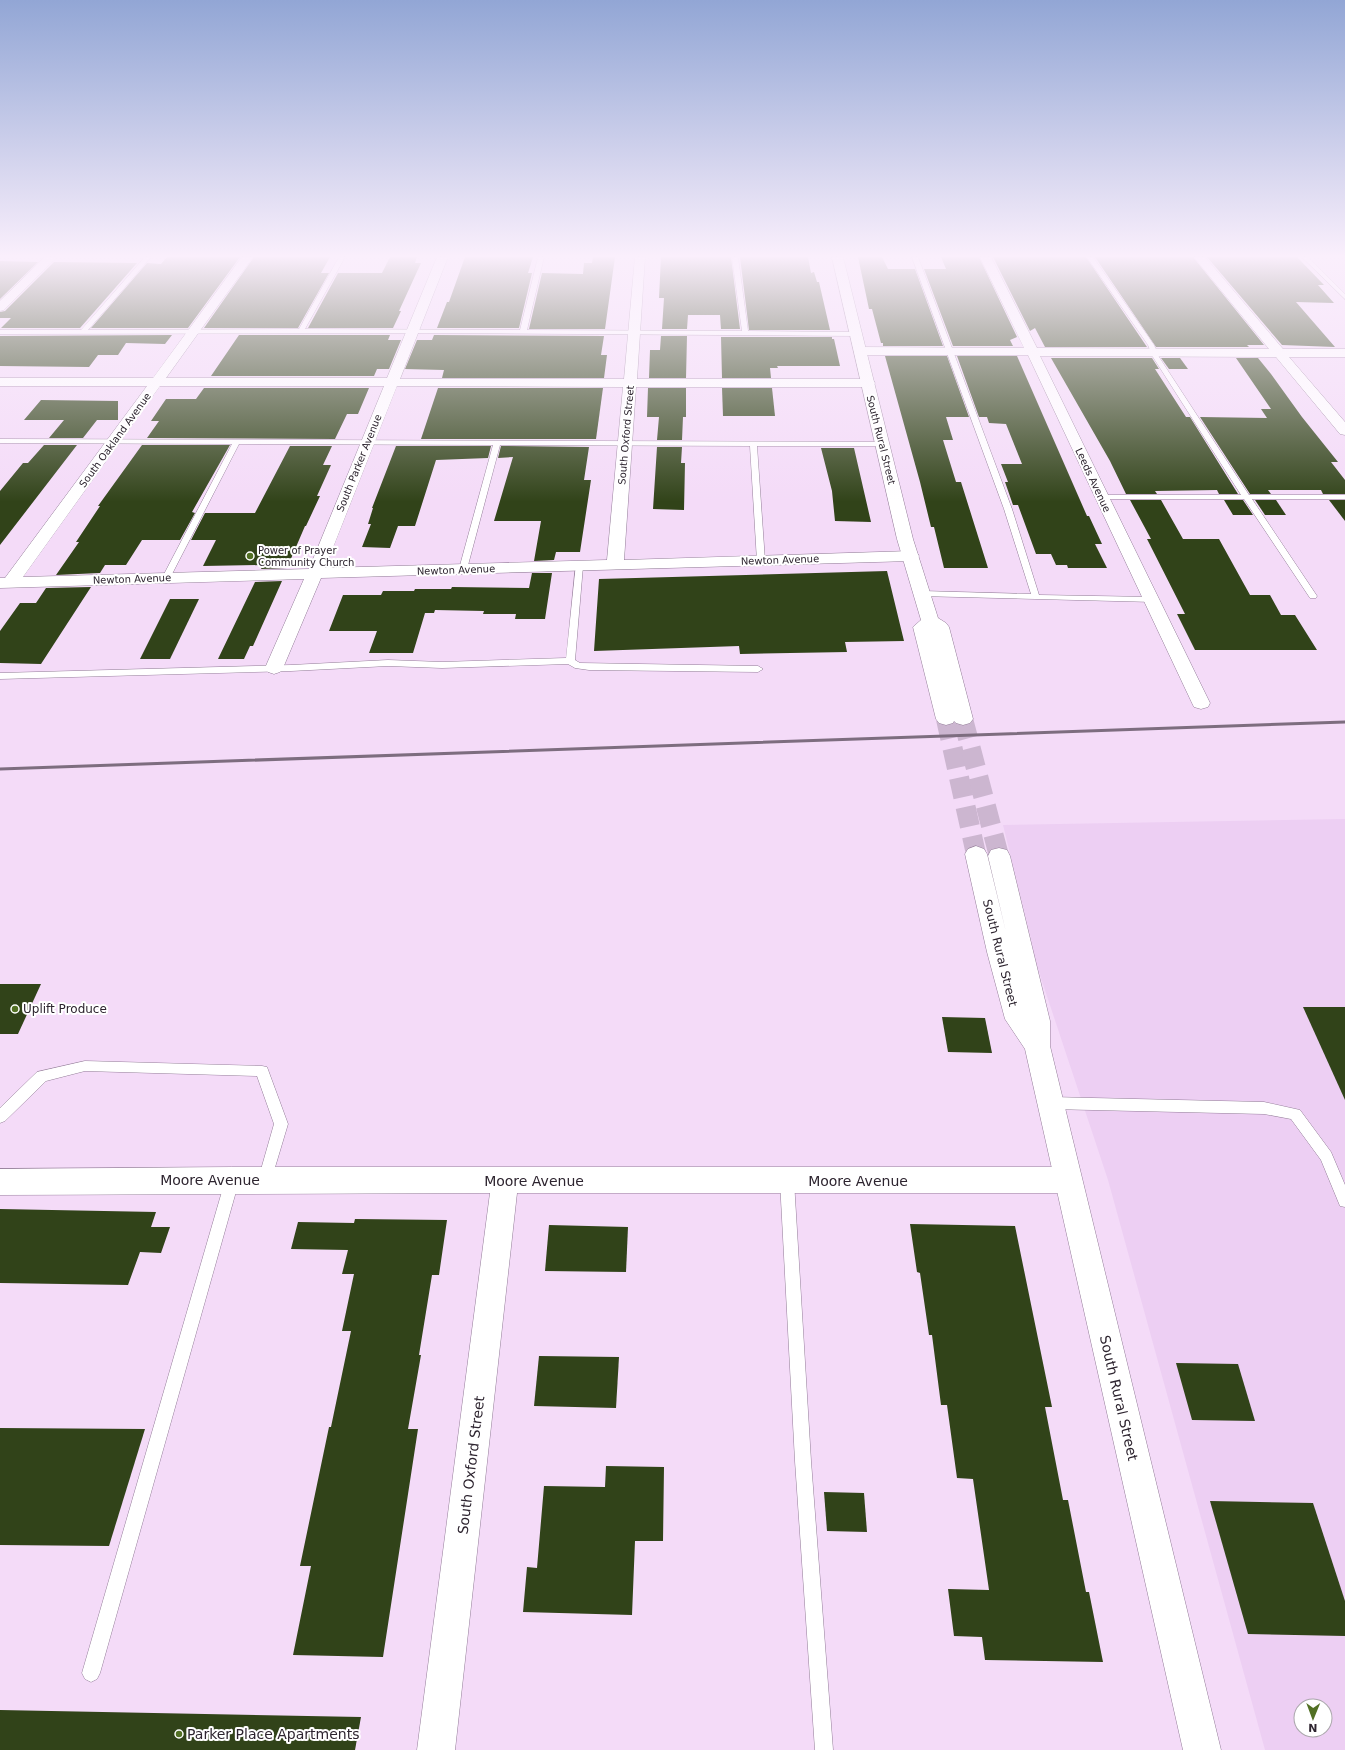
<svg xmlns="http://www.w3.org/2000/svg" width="1345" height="1750" viewBox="0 0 1345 1750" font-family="'DejaVu Sans',sans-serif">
<rect width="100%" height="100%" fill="#f4dbf8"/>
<path fill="#edcff3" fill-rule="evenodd" d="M1345,819V1750H1265L1108,1180L1034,957L1031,939L1003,825ZM1301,1706H1325V1730H1301Z"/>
<g fill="#314319">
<path d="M167,257H240L188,328H91L147,263L161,264Z"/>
<path d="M254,257H330L321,273H329L298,328H204Z"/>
<path d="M390,257H417L415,263H421L399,311H401L393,328H308L338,273H382Z"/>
<path d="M465,257H533L528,273H532L519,328H437L447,302H449Z"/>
<path d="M593,257H615L605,329H529L542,273L583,274L584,263H592Z"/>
<path d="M661,257H731L740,329H721L720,315H688L687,329H662L664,298H659Z"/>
<path d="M740,257H808L811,273L814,272L817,282H819L830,330H749Z"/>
<path d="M858,257H882L888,269H915L943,346H883V343H881L872,309H869Z"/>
<path d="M941,257H979L1017,337L1010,340L1013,346H953L924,269H946Z"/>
<path d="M993,257H1086L1147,347H1045L1035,328L1030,331Z"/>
<path d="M1095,257H1193L1264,345H1247L1249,347H1156Z"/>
<path d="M1207,257H1297L1324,285H1318L1334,303L1296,302L1335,347L1282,345Z"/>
<path d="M0,261L38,262L0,299Z"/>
<path d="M54,262L137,263L80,328H1L11,318H0V312L5,311Z"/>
<path d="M172,335L165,344L126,343L118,355H98L89,367L0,366V336Z"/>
<path d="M239,335H390L388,340H401L389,369H377L374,376H211Z"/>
<path d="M434,335L604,336L601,355H607L604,378H442L444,370L405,369L417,340H432Z"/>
<path d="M661,336H687L686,378H649L650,350H660Z"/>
<path d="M721,337H832V339H834L840,366H777L778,368H770L771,378H722Z"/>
<path d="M885,356H947L969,417H946L953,440H943L956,482H961L988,568H944L934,527H931L920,482Z"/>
<path d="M957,356H1017L1087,516H1089L1102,544H1095L1107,568H1068L1067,565H1056L1051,554H1036L1018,505H1013L1005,482H1008L1001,464H1022L1006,424L989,423L987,417H979Z"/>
<path d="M1051,358H1152L1159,369H1155L1186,417H1190L1238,494H1219L1217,490L1155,491L1157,494H1126L1110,461Z"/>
<path d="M1161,358H1180L1188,369H1169Z"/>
<path d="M1236,358H1258L1271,374L1302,417L1338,462H1331L1345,480V494H1323L1321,490H1268L1271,494H1250L1200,417L1267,418L1261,409H1271Z"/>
<path d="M204,388H369L358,414H347L335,439L147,438L159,421H151L166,399H196Z"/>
<path d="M438,388H603L596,439H421Z"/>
<path d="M648,388H686V417H683L682,440H657L659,417H647Z"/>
<path d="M722,388H772L775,416H723Z"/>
<path d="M41,400L118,401V420H97L83,438H49L64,420H24Z"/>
<path d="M44,445H77L0,545V491L23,463H28Z"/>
<path d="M142,445H230L192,512L195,513L180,540H142L126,565H105L100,573L56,575L79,542H76L100,506H98Z"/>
<path d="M290,446H332L323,465H331L317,496H320L306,526H305L287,568L261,569L263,565L203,566L216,540H191L205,513H255Z"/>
<path d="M396,446H491L488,458L436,460L415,526H398L390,548L362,547L371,524H368L373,508H372Z"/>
<path d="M501,446L589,447L584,480H591L580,552H556L554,560L534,561L541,521H494L513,457L498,458Z"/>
<path d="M657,447H682L681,463H685L684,510L653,509Z"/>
<path d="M821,448H854L871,522L835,521L832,491Z"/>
<path d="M1130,500H1161L1183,539H1219L1250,595H1270L1281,615H1295L1317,650H1195L1177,614H1185L1147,539H1151Z"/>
<path d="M1224,500H1243L1253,515H1233Z"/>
<path d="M1255,500H1276L1286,515H1265Z"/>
<path d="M1329,500H1345V521Z"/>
<path d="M887,571L904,641L845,642L847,652L740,654L739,646L594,651L599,579Z"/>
<path d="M532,573H552L545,619H515L516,614H483L484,611L435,610L434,613H425L413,653H369L377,631H329L343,595H381L383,591H414L415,589H451L452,587L529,588Z"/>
<path d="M282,581L253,646H250L244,659H218L255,582Z"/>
<path d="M91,587L41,664L0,663V631L20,603H36L46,588Z"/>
<path d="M170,599H199L170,659H140Z"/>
<path d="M0,984H41L18,1034H0Z"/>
<path d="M1303,1007H1345V1100Z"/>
<path d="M942,1017L985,1018L992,1053L948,1052Z"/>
<path d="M0,1209L156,1212L151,1227H170L161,1253L140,1252L128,1285L0,1283Z"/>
<path d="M355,1219L447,1220L439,1275H432L419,1355H421L408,1429H418L383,1657L293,1655L311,1566H300L329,1427H331L351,1331H342L354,1274H342L348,1250L291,1249L298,1222L354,1223Z"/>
<path d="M910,1224L1015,1226L1052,1407H1045L1063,1500H1068L1086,1592H1089L1103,1662L985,1660L982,1637L954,1636L948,1589L989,1590L973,1479L957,1478L947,1405H941L932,1335H929L920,1273L917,1272Z"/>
<path d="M549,1225L628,1227L626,1272L545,1271Z"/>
<path d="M539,1356L619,1357L616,1408L534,1406Z"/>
<path d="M1176,1363L1238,1364L1255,1421L1192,1420Z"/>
<path d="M0,1428L145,1429L109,1546L0,1545Z"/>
<path d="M606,1466L664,1467L663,1541H635L632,1615L523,1612L527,1567L537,1568L544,1486L605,1487Z"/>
<path d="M824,1492L864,1493L867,1532L827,1531Z"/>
<path d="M1210,1501L1313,1503L1345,1601V1636L1248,1634Z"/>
<path d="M0,1710L361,1717L355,1750H0Z"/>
</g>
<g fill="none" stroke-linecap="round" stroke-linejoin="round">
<g stroke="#ccb6d0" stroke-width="20" stroke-dasharray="20 10" stroke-linecap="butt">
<path d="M946,719L976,854"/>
<path d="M963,719L999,856"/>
</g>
<g stroke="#937d98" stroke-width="1">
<g id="lane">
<path d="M145,257H151L88,330L299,329L339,257H345L305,329L520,330L538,257H544L527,330L742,331L732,257H738L748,331L856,332L859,334L856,336L426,333L0,334V330H81Z"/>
<path d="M912,257H918L1012,509L1039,595L1151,597L1154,598L1155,600L1154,602L919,596L918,594L919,592L922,591L1031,594L1004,509Z"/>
<path d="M1087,257H1093L1154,345L1159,357L1249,495H1345V499H1252L1317,596L1316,598H1310L1244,499H1101L1097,497L1101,495H1241L1153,357L1148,345Z"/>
<path d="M1302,257H1308L1345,294V299Z"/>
<path d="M0,439L883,442L887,444L883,446H757L765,561L761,563L757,561L750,446L500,445L467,569L463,571L459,569L493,445L239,444L170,578L166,580L162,578L232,444L0,443Z"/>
<path d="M576,564H582L583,566L575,660L580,663L758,666L763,669L758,672L589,670L575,668L568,664L442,668L388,666L291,671L0,679V673L291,665L388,660L442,662L566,658Z"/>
<path d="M85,1061L262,1066L267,1067L288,1124L270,1184L265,1186L260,1184L258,1180L274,1124L257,1076L85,1071L46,1081L5,1121L0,1123V1108L37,1072Z"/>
<path d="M1050,1097L1264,1102L1300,1110L1331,1152L1345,1185V1207L1340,1206L1321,1160L1291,1119L1264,1114L1050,1109L1045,1107L1043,1103L1045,1099Z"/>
<path d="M232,1175L237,1177L239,1181L100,1673L97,1679L91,1682L85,1679L82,1673L225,1181L227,1177Z"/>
<path d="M787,1175L792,1177L794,1181L811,1461L833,1750H815L795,1461L780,1181L782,1177Z"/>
</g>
</g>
<g stroke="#937d98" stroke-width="1">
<g id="street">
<path d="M45,257H57L4,310L0,311V301Z"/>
<path d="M242,257H253L166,378H387L437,257H448L400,379H624L635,257H645L637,379H868L873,380L875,383L873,386L868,387H636L624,560L911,551L917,553L919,556L917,559L911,561L321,578L283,668L280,672L274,674L268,672L265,668L304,579L0,588V578H5L147,386H0V378H153ZM160,386H384L309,569L23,577ZM397,386L623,387L607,560L325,568Z"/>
<path d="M980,257H991L1037,348L1269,349L1194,257H1205L1283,349H1345V357H1289L1345,422V435L1340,434L1276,357L1040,356L1210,703L1208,707L1201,709L1194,707L1192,703L1028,355H860L856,354L854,351L856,348L860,347L1024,348Z"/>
<path d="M232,1167H1067L1077,1171L1081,1180L1077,1189L1067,1193H517L455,1750H417L490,1193L0,1195V1169Z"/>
</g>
</g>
<g stroke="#937d98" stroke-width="1">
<g id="secondary">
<path d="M832,257H843L913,539L938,618L946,623L949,627L973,719L970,723L963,725L956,723L954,721L953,723L946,725L939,723L936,719L913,627L921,620L897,539Z"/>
<path d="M976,846L984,849L987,854L1006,932L988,856L991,850L999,848L1007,850L1010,856L1050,1021V1046L1221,1750H1183L1025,1049L1005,1019L987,952L965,854L968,849Z"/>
</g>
</g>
<use href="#lane" fill="#fff" fill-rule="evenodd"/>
<use href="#street" fill="#fff" fill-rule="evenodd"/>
<use href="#secondary" fill="#fff" fill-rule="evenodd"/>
<path stroke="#7d6d7f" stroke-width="3" d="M0,769L1345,722"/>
</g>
<linearGradient id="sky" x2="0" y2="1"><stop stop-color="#92a6d5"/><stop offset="0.51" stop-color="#faeffc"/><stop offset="1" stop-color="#faeffc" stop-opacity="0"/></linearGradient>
<rect width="1345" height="502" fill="url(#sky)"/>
<g fill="#527024" stroke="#fff" stroke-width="1.5">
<circle cx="250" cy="556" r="4"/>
<circle cx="15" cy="1009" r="4"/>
<circle cx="179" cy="1734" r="4"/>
</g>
<g text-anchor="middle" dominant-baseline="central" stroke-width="4" stroke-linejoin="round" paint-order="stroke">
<g font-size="10" fill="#2d242f" stroke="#fff">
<text transform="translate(626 435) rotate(-85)">South Oxford Street</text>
<text transform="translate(115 440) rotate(-54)">South Oakland Avenue</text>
<text transform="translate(881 440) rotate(76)">South Rural Street</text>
<text transform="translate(359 463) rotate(-68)">South Parker Avenue</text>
<text transform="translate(1093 480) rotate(65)">Leeds Avenue</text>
<text transform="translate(780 560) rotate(-2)">Newton Avenue</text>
<text transform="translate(456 570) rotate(-2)">Newton Avenue</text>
<text transform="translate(132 579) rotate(-2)">Newton Avenue</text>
</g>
<g font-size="10" fill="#2d242f" stroke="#fff" text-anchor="start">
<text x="258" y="550">Power of Prayer<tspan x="258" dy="12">Community Church</tspan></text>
</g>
<g font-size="12" fill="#2d242f" stroke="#fff">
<text transform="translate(1000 953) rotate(76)">South Rural Street</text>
</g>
<g font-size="12" fill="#2d242f" stroke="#fff" text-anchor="start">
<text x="23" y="1009">Uplift Produce</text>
</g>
<g font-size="14" fill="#2d242f" stroke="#fff">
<text x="210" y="1180">Moore Avenue</text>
<text x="534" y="1181">Moore Avenue</text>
<text x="858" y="1181">Moore Avenue</text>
<text transform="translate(1119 1398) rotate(77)">South Rural Street</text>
<text transform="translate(471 1465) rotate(-83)">South Oxford Street</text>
</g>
<g font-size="14" fill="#2d242f" stroke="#fff" text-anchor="start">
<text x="187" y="1734">Parker Place Apartments</text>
</g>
</g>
<g transform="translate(1313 1718) rotate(181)"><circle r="19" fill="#ffffff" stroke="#aba7ac"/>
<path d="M0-3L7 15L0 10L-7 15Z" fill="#527024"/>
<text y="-6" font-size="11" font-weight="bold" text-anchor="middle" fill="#2d242f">N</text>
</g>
</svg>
